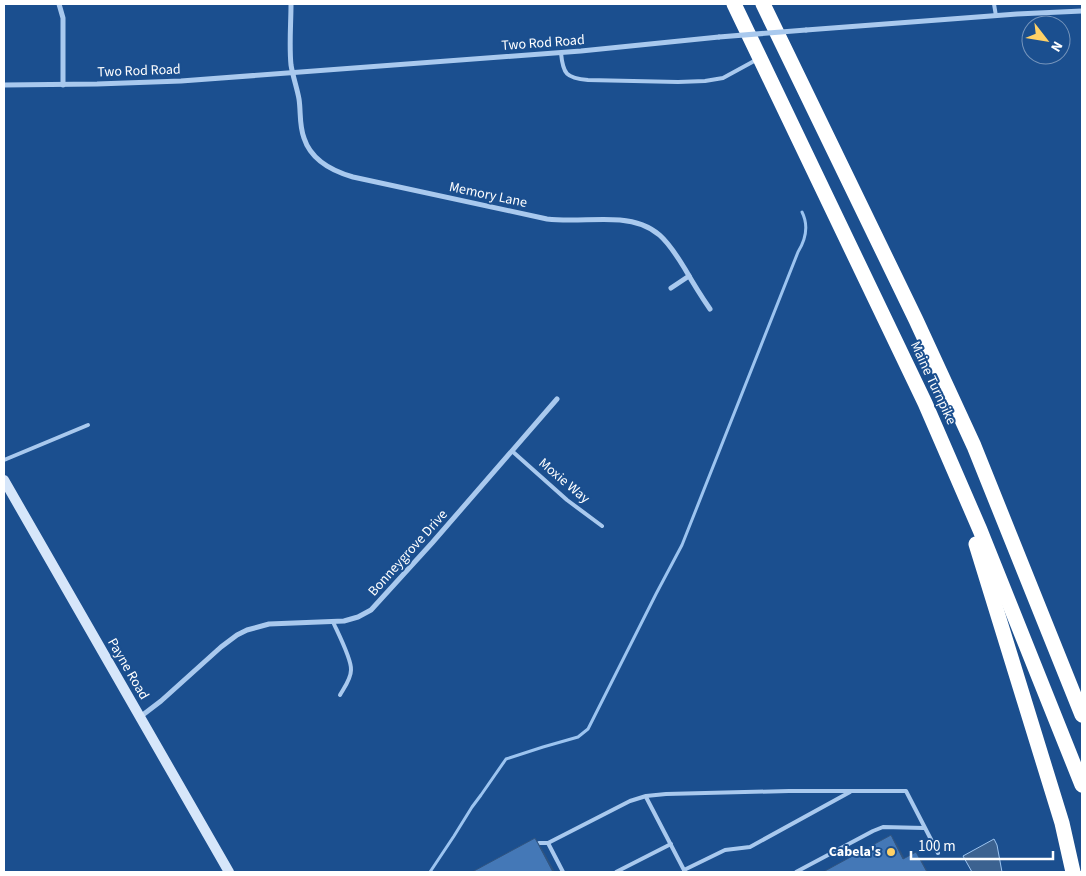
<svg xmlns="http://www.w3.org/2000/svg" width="1086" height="876" viewBox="0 0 1086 876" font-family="'Source Sans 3',sans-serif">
<rect width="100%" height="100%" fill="#1b4f8f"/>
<path fill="#3c6290" stroke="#9cc4f0" d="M994,839L997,845L1002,872H972L963,856Z"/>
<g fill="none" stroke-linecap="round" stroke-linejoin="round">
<path stroke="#9cc4f0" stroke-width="3" d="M430,872L454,836L472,807L481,795L506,759L543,747L578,737L588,729L656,594L682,545L798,252C806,239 809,226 802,212"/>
<g stroke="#a9c9ee" stroke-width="4">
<path d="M994,4L996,16"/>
<path d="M561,53C563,74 566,78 588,80L678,82L705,81L723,78L756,60"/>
<path d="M512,451L567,500L602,526"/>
<path d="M4,460L88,425"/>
<path d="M333,622C338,633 352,660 351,670C351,679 344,688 340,695"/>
<path d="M646,797L685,872"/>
<path d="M548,843L563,872"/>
<path d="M535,845L539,843H548L630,801L646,796L666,794L789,791H906L938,853"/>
<path d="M684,870L725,850L750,847L850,792"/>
<path d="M616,872L671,844"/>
<path d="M796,872L873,831L883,827L924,828"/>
</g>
<g stroke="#a9c9ee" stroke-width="5">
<path d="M59,4L63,18V85"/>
<path d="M291,4C291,24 289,45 291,65C293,77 297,88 299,99C301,112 299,125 304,138C311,160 332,171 353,177L547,219C571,222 596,218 620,220C656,223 668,241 685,269C693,283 701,296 710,309"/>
<path d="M806,30L1017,14L1082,11"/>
<path d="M4,85L97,84L181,81L581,51L719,37"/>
<path d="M671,288L689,276"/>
<path d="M140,717L161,701L221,647L237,635L247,630L269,624L344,621L358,617L371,610L432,543L557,399"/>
</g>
<path stroke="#d6e6fa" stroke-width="10" d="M4,480L229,872"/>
<g stroke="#fff" stroke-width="15">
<path d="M734,4L925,403L980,530L1082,785"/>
<path d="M763,4L916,320L974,446L1082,715"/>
<path d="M976,544L1062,823L1073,872"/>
</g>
<path stroke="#a9c9ee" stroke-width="5" d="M719,37L806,30"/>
</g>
<g fill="#305480">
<path d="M891,835L897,844L909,867L903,859Z"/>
<path d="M535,838L541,847L555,872H553Z"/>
<path d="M916,852L922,861L928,872H927Z"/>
</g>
<g fill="#4478b7" stroke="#305480">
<path d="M891,835L903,859L916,852L927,872H823Z"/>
<path d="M535,838L553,872H472Z"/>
</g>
<circle fill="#ffd166" stroke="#1b4f8f" stroke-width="2" cx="891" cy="852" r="5"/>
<g text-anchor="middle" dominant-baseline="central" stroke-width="4" stroke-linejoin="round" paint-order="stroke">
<g font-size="14" fill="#fff" stroke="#1b4f8f">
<text transform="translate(543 43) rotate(-4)">Two Rod Road</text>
<text transform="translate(139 71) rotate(-2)">Two Rod Road</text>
<text transform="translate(488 195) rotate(12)">Memory Lane</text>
<text transform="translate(933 383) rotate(65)">Maine Turnpike</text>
<text transform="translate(564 481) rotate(40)">Moxie Way</text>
<text transform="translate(408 553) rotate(-48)">Bonneygrove Drive</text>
<text transform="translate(128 669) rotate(60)">Payne Road</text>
</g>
<g font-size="14" font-weight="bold" fill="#fff" stroke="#1b4f8f" text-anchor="end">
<text x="881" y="852">Cabela's</text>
</g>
</g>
<rect width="1086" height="876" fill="none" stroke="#ffffff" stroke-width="10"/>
<g transform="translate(1046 40) rotate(121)"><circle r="24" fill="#1b4f8f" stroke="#7695bc"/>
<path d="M0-4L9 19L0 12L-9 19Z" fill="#ffd166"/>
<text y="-8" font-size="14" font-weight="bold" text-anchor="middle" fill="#ffffff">N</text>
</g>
<path d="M911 851v8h142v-8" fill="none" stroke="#ffffff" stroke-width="2.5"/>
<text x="918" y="851" font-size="15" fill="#ffffff" stroke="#1b4f8f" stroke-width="4" paint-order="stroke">100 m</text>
</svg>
